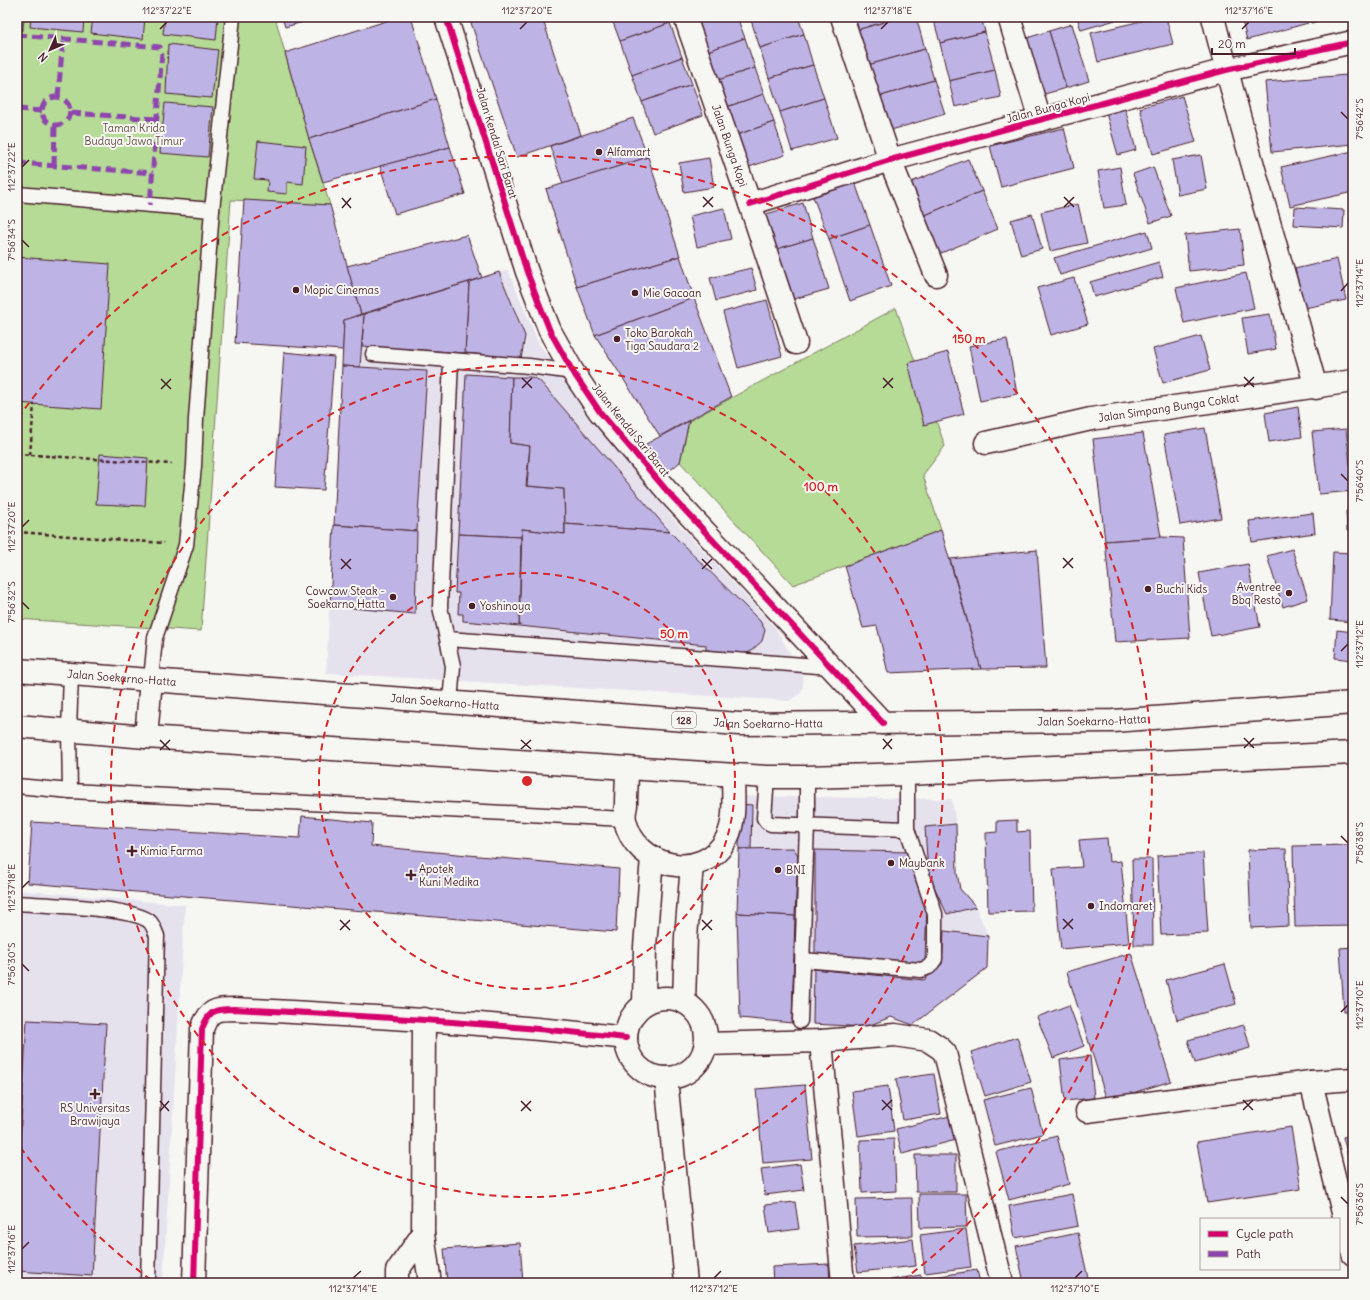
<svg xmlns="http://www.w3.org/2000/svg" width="1370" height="1300" viewBox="0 0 1370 1300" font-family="Delius,sans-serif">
<rect width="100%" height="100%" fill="#f6f6f2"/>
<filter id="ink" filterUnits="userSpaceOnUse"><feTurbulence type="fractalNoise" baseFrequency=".025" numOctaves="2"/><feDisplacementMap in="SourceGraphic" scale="8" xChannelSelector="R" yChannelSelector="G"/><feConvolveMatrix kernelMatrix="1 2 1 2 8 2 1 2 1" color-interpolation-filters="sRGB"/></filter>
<g filter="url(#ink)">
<g fill="#e5e2ee">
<path d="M508,270L538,342L584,409L678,524L774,626L803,675V687L800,694L788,701L779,700L326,673L344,320Z"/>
<path d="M741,796L952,799L956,824L957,873L960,889L976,907L988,936L987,968L913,1025L891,1017L865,1027L813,1024L740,1018L737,916Z"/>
<path d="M17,890L185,905L163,1283H17Z"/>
</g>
<g fill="#b5db96" stroke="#807d60">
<path d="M17,17H275L309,139L330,205L231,200L201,631L17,619Z"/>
<path d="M896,308L945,446L923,475L941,530L793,585L680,462L689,421Z"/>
</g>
<g fill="#bdb4e5" stroke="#4a1f2b">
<path d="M17,17H24L23,30H17Z"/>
<path d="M31,17H84L83,32L30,27Z"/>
<path d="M93,17H145L143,39L91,33Z"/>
<path d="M165,17H218L216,40L163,34Z"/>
<path d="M282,17H321L285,27Z"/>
<path d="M399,17H411L436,99L309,139L285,53Z"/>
<path d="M469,17H542L581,135L517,157Z"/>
<path d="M611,17H668L670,23L620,41Z"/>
<path d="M696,17H737L745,38L702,53Z"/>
<path d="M750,17H798L804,34L760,48Z"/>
<path d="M854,17H901L857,30Z"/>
<path d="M901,17H916L925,49L868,65L857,30Z"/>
<path d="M933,17H981L985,32L940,43Z"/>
<path d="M1077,17H1126L1081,30Z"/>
<path d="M1158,17H1166L1173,44L1098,62L1091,33Z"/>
<path d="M1241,17H1306L1308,23L1247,40Z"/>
<path d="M1309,17H1332L1311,23Z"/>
<path d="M670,23L682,57L632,75L620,41Z"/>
<path d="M1072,24L1089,81L1066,88L1049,31Z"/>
<path d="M1049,31L1066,88L1041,95L1024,39Z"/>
<path d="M985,32L995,70L949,81L940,43Z"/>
<path d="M804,34L813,65L769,78L760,48Z"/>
<path d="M745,38L755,68L712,82L702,53Z"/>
<path d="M168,44L218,50L212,98L166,94Z"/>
<path d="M925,49L934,80L878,97L868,65Z"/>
<path d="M682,57L692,84L642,102L632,75Z"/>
<path d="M813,65L824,98L780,112L769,78Z"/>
<path d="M755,68L764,94L721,109L712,82Z"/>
<path d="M995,70L1001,97L955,107L949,81Z"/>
<path d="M1347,75L1353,144L1272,152L1265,82Z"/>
<path d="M934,80L945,114L888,131L878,97Z"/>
<path d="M692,84L703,115L653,133L642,102Z"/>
<path d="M764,94L774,122L731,137L721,109Z"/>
<path d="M1182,96L1196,142L1153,154L1140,108Z"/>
<path d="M824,98L837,138L792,151L780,112Z"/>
<path d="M436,99L450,147L323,182L309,139Z"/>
<path d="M165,103L213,107L208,157L160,153Z"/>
<path d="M1125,108L1136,150L1118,155L1106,113Z"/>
<path d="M633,118L648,157L563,184L550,146Z"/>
<path d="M774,122L785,155L743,169L731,137Z"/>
<path d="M1064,128L1074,168L1001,187L990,146Z"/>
<path d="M258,141L306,146L303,184L287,182V194L267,192L268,180L254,179Z"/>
<path d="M450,147L465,194L395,214L380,166Z"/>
<path d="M1353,151V192L1290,206L1281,167Z"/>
<path d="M1201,155L1207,189L1178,195L1172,160Z"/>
<path d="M648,157L680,256L577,287L546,189Z"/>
<path d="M709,158L714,187L684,192L679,163Z"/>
<path d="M968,159L982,191L923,216L909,183Z"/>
<path d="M1120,167L1126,205L1104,208L1098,171Z"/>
<path d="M1153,167L1171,216L1150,223L1133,174Z"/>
<path d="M854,180L870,225L829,239L812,194Z"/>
<path d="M982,191L998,229L939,254L923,216Z"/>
<path d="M244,200L330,205L361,314L344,320L343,350L235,343Z"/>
<path d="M803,203L813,238L771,251L760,216Z"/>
<path d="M1078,204L1087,243L1050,251L1041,212Z"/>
<path d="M1295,207L1344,210L1343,228L1294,225Z"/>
<path d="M724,208L731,239L697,247L690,216Z"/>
<path d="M1032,214L1042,249L1021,255L1011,220Z"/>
<path d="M870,225L891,286L850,301L829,239Z"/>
<path d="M1240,229L1244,265L1189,271L1185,235Z"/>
<path d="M1147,231L1152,248L1060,275L1054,258Z"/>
<path d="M467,235L482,278L361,314L347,266Z"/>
<path d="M813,238L829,289L787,301L771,251Z"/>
<path d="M680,256L694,298L595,335L577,287Z"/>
<path d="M17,257L110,264L101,409L17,403Z"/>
<path d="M1337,259L1346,300L1304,308L1295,269Z"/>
<path d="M1159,262L1163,277L1094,297L1090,282Z"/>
<path d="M751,268L757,290L716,301L710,278Z"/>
<path d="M499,272L525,336L521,359L465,353L469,282Z"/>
<path d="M1246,273L1254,308L1184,323L1176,288Z"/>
<path d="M1074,278L1088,324L1051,335L1037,288Z"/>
<path d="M469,282L465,353L362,346L364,314Z"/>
<path d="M694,298L731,397L660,436L595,335Z"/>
<path d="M767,300L782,356L738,368L723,312Z"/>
<path d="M364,314L360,367L342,366L344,320Z"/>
<path d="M1270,314L1276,349L1248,354L1242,318Z"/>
<path d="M1201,336L1210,370L1163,383L1153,349Z"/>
<path d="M1007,339L1017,394L980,401L969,346Z"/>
<path d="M284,352L334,357L324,490L275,487Z"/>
<path d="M948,352L964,414L924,425L908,363Z"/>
<path d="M342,366L427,371L417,531L334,525Z"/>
<path d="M466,374L512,377L510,443L530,446L526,486L564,489L565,534L522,529L521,537L458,534Z"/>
<path d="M512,377H531L539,380L670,532L565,524L564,489L527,486L530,446L510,443Z"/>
<path d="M1298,407L1302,437L1269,442L1265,413Z"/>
<path d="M689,421L680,462L668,472L646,444Z"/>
<path d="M1205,428L1221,518L1180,525L1164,435Z"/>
<path d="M1346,429L1353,491L1319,494L1312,432Z"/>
<path d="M1143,433L1161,537L1105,541L1093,439Z"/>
<path d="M100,454L148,458L145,506L96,504Z"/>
<path d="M1353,510V530L1347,531L1346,511Z"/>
<path d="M1313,513L1315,533L1252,542L1249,521Z"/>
<path d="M565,524L670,532L760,621L765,630L762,641L750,652L742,654L706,650V645L519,626L522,529L565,534Z"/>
<path d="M334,525L417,531L415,614L330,606Z"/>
<path d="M941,530L981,669L888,673L877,626L863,628L845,566Z"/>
<path d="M458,534L521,537L519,626L463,621V614H458L459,593H455Z"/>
<path d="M1161,537L1183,538L1190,638L1115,642L1105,541Z"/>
<path d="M1292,549L1308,599L1283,607L1267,556Z"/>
<path d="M1037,550L1046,668L981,669L950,559Z"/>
<path d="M1333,552L1353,553V622L1330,620Z"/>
<path d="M1248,564L1260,627L1211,636L1199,573Z"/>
<path d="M1337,630L1353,632V660L1335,658Z"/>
<path d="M740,804L752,805L751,849H739Z"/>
<path d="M302,816L372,823L371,846L619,869L616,932L28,883L32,822L300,838Z"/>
<path d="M1017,820V832L1030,831L1032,911L988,912L986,833L997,832V821Z"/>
<path d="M956,824L957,873L960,889L976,907L947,914L928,874L925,827Z"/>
<path d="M1107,838L1109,862L1121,861L1129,943L1061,949L1053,869L1082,867L1079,840Z"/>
<path d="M1353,845V926L1295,927L1293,846Z"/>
<path d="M793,848L798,855L795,916L737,913L739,849Z"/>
<path d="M1286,849L1289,926L1251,928L1248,850Z"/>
<path d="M815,850L910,852L927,904L925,963L815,954Z"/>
<path d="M1203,853L1208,933L1161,935L1157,856Z"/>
<path d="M1132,859H1152L1153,945H1134Z"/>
<path d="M737,913L795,916L792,1023L740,1018Z"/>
<path d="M944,931L988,936L987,968L913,1025L891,1017L865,1027L813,1024L814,969L924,980L942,964Z"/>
<path d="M1353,947V1011L1344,1012L1340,948Z"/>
<path d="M1131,953L1171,1081L1107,1101L1067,972Z"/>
<path d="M1225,964L1236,1004L1177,1020L1166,980Z"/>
<path d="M1069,1005L1084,1046L1053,1058L1037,1017Z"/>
<path d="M27,1020L106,1024L92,1276L17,1271V1191Z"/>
<path d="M1244,1025L1250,1048L1195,1063L1188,1040Z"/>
<path d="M1017,1037L1031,1082L985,1096L971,1052Z"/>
<path d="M1090,1056L1094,1098L1065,1101L1060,1060Z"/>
<path d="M934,1074L941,1114L903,1120L896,1079Z"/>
<path d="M805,1085L812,1159L763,1163L756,1089Z"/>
<path d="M888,1086L894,1131L858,1136L852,1091Z"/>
<path d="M1031,1088L1043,1134L995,1146L983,1100Z"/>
<path d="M950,1116L956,1140L902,1154L896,1129Z"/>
<path d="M1291,1127L1301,1189L1207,1203L1197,1142Z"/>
<path d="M1353,1135V1160L1349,1161L1343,1137Z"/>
<path d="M1057,1136L1069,1184L1009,1200L996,1152Z"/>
<path d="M894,1139L896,1191L862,1193L860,1140Z"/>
<path d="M915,1155H956V1192H916Z"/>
<path d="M800,1164L804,1190L765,1195L761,1169Z"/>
<path d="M1353,1164V1180H1352L1348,1165Z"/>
<path d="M919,1194H966L967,1227L920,1228Z"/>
<path d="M1072,1194L1078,1226L1015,1238L1009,1206Z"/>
<path d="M912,1198L913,1236L857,1237L856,1199Z"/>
<path d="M795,1202L799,1229L769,1233L765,1205Z"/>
<path d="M966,1229L971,1267L925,1273L920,1235Z"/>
<path d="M1078,1233L1089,1283H1024L1016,1246Z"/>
<path d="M913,1239L916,1266L858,1272L854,1246Z"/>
<path d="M520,1243L523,1283H447L444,1249Z"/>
<path d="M829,1264L830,1283H773L772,1267Z"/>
<path d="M977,1270L980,1283H935L934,1277Z"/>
<path d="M921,1275L922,1283H872Z"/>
</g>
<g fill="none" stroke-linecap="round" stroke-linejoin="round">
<g stroke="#4a1f2b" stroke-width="17">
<g id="lane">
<path d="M17,194L212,210"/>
<path d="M373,354L529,366L573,372"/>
<path d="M448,639L831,667"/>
<path d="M151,680L155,638L186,545L194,466L196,419L212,210L233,17"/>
<path d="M450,703L453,666L440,607L451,361"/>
<path d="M767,777L764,818L767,822L771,824L907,829"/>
<path d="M17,786L70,791L625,819"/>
<path d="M70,791L69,730L71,674"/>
<path d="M17,903C41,905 136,907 150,922C153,925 155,931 157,936L148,1283"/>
<path d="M803,960L921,970L929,967L935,959V914L907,829V774"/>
<path d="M800,1021L807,825V777"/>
</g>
</g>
<g stroke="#4a1f2b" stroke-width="25">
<g id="street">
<path d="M446,17L527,272L550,331L573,372L600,412L668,492L883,723"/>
<path id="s1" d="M685,17L750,204L796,343"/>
<path d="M842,17L890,160L936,275"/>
<path d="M1009,17L1040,120"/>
<path d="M1213,17C1244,141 1282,264 1316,388"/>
<path d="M750,204L890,160L1226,70L1353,42"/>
<path id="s2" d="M986,443L1091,419L1353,381"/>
<path d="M627,769C627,781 626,793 626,805C625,810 624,816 625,820C635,868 703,884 727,838C736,821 733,794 733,775"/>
<circle cx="666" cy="1038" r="40"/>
<path d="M684,1002L686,937L692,865"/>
<path d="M644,1004L645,947L652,857"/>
<path d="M424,1019L423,1234L430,1283"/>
<path d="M821,1041L843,1283"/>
<path d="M706,1044L821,1041L895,1035L928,1040L940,1048L945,1053L1002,1283"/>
<path d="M666,1078L686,1283"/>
<path d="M1311,1082L1353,1254"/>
<path d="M1087,1111L1311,1082L1353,1079"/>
<path d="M194,1283L202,1029C209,1010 215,1009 234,1009C365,1016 496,1023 626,1038"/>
<path d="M397,1283V1271L423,1234"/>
</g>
</g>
<g stroke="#4a1f2b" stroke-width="25">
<g id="primary">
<path id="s3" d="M17,670L739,724L1113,721L1353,703"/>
<path d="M17,726L146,737L767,777H807L907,774L1353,753"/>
<path d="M146,737L151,680"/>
</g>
</g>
<g stroke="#4a1f2b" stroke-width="2.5" stroke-dasharray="4 3" stroke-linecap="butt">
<path d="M17,454L172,464"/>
<path d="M30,455L34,404"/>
<path d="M17,532L164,543"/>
</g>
<use href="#lane" stroke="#f6f6f2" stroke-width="14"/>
<use href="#street" stroke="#f6f6f2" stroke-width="22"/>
<use href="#primary" stroke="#f6f6f2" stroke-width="22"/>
<g stroke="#8e44ad" stroke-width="5" stroke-dasharray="10 5" stroke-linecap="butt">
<path d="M17,35L160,47L162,52L150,205"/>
<circle cx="56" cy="111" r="14"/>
<path d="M58,97L63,39"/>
<path d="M17,109L42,111"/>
<path d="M71,113L157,119"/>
<path d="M17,163L153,173"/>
<path d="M54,166L55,126"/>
</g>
<g stroke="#f6f6f2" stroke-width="8">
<g id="cycleway">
<path d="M446,17L527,272L550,331L573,372L600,412L668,492L883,723"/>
<path d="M750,204L890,160L1226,70L1353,42"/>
<path d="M194,1283L202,1029C209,1010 215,1009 234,1009C365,1016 496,1023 626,1038"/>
</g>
</g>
<use href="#cycleway" stroke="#d6006c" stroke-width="6"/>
</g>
</g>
<path fill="none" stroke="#4a1f2b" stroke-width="1.5" d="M160,29L167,22M520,29L527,22M881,29L888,22M1242,29L1249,22M1341,112L1348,119M22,167L29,160M703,197L713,207M1064,197L1074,207M342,198L351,208M703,207L713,197M1064,207L1074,197M342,208L351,198M22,240L29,247M1341,291L1348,283M1244,377L1254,387M522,378L532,388M883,378L893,388M161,379L171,389M1244,387L1254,377M522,388L532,378M883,388L893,378M161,389L171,379M1341,474L1348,481M22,527L29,520M1063,558L1073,568M341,559L351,569M702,559L712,569M1063,568L1073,558M341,569L351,559M702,569L712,559M22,602L29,609M1341,651L1348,644M1244,738L1254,748M883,739L892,749M160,740L170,750M521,740L531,749M1244,748L1254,738M521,749L531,740M883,749L892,739M160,750L170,740M1341,836L1348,843M22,888L29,881M1063,919L1073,929M340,920L350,930M702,920L712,930M1063,929L1073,919M340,930L350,920M702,930L712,920M22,964L29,971M1341,1012L1348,1005M882,1100L892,1110M1243,1100L1253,1110M160,1101L169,1111M521,1101L531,1111M882,1110L892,1100M1243,1110L1253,1100M160,1111L169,1101M521,1111L531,1101M1341,1197L1348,1204M22,1249L29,1242M353,1278L361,1271M714,1278L721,1271M1075,1278L1082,1271"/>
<g fill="none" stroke="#d62828" stroke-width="2" stroke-dasharray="7 5">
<circle cx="527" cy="781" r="208"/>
<circle cx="527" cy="781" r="416"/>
<path d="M151 1280A625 625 0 0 1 18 1144M18 418A625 625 0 1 1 903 1280"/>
</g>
<g fill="#4a1f2b" stroke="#f6f6f2" stroke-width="1.5">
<circle cx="599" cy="152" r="4"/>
<circle cx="296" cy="290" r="4"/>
<circle cx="635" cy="293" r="4"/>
<circle cx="617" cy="339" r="4"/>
<circle cx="1148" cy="589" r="4"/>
<circle cx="1289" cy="593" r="4"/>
<circle cx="393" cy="597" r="4"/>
<circle cx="472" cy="606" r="4"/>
<path d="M130 845h4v4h4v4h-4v4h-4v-4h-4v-4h4z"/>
<circle cx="891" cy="863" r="4"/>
<circle cx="778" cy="870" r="4"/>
<path d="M409 869h4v4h4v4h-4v4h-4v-4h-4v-4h4z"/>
<circle cx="1091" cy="906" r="4"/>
<path d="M93 1088h4v4h4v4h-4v4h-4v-4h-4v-4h4z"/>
</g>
<g text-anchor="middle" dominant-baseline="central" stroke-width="4" stroke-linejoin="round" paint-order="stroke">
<rect fill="#f6f6f2" stroke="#7e6067" stroke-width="1" x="672" y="712" width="24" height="16" rx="3"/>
<g font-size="10" font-weight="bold" fill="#4a1f2b">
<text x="684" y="720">128</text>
</g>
<g font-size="11" fill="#4a1f2b" stroke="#f6f6f2">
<text transform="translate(1048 108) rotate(-15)">Jalan Bunga Kopi</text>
<text transform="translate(497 143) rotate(73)">Jalan Kendal Sari Barat</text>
<text stroke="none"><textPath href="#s1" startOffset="136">Jalan Bunga Kopi</textPath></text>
<text stroke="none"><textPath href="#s2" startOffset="186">Jalan Simpang Bunga Coklat</textPath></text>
<text transform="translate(631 430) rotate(51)">Jalan Kendal Sari Barat</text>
<text stroke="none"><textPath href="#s3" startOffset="105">Jalan Soekarno-Hatta</textPath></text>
<text stroke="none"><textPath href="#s3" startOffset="429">Jalan Soekarno-Hatta</textPath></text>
<text stroke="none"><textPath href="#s3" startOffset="1077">Jalan Soekarno-Hatta</textPath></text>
<text stroke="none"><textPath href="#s3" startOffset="753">Jalan Soekarno-Hatta</textPath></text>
</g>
<g font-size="11" fill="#654e46" stroke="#f6f6f2">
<text x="134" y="128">Taman Krida<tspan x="134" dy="13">Budaya Jawa Timur</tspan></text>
</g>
<g font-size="11" fill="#4a1f2b" stroke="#f6f6f2" text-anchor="start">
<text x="607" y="152">Alfamart</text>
<text x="304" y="290">Mopic Cinemas</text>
<text x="643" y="293">Mie Gacoan</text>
<text x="625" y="333">Toko Barokah<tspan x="625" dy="13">Tiga Saudara 2</tspan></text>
<text x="1281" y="587" text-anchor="end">Aventree<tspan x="1281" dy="13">Bbq Resto</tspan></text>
<text x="1156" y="589">Buchi Kids</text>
<text x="385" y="591" text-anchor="end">Cowcow Steak -<tspan x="385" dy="13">Soekarno Hatta</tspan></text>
<text x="480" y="606">Yoshinoya</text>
<text x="140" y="851">Kimia Farma</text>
<text x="899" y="863">Maybank</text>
<text x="419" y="869">Apotek<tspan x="419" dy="13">Kuni Medika</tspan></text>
<text x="786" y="870">BNI</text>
<text x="1099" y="906">Indomaret</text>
<text x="95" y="1108" text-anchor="middle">RS Universitas<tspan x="95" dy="13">Brawijaya</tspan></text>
</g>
</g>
<circle cx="527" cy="781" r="6" fill="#d62828" stroke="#f6f6f2" stroke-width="2"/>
<g font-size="12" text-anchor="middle" font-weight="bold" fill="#d62828" stroke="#f6f6f2" stroke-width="4" stroke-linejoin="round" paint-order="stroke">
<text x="969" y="343">150 m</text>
<text x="821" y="491">100 m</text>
<text x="674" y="638">50 m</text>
</g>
<rect width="1370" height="1300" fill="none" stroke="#f6f6f2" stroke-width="44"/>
<rect x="1200" y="1218" width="140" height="52" fill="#f6f6f2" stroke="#b1a0a2"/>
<rect x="1208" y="1231" width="20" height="6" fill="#d6006c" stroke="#b1a0a2"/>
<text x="1236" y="1238" font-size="12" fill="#4a1f2b">Cycle path</text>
<rect x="1208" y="1251" width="20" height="6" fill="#8e44ad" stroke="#b1a0a2"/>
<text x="1236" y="1258" font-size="12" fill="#4a1f2b">Path</text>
<g transform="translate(50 50) rotate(225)" stroke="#f6f6f2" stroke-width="3" paint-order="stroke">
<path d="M0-3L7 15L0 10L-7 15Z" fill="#4a1f2b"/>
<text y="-6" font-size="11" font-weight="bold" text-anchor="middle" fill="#4a1f2b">N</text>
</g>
<path d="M1212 48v6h83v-6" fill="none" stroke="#4a1f2b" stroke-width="2"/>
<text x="1218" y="48" font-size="12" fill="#4a1f2b" stroke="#f6f6f2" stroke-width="3" paint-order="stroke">20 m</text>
<rect x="22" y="22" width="1326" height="1256" fill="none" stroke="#4a1f2b" stroke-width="1.5"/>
<g font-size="10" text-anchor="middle" fill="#4a1f2b">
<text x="167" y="14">112°37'22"E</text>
<text x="527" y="14">112°37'20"E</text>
<text x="888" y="14">112°37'18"E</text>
<text x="1249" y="14">112°37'16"E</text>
<text transform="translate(1359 119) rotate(-90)" y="4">7°56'42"S</text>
<text transform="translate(11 167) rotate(-90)" y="4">112°37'22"E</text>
<text transform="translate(11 240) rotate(-90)" y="4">7°56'34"S</text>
<text transform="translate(1359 283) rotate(-90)" y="4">112°37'14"E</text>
<text transform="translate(1359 481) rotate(-90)" y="4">7°56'40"S</text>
<text transform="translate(11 527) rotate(-90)" y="4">112°37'20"E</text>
<text transform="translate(11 602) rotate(-90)" y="4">7°56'32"S</text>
<text transform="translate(1359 644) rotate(-90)" y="4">112°37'12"E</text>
<text transform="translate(1359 843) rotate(-90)" y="4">7°56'38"S</text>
<text transform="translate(11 888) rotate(-90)" y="4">112°37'18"E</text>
<text transform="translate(11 964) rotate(-90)" y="4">7°56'30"S</text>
<text transform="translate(1359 1005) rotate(-90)" y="4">112°37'10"E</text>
<text transform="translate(1359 1204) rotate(-90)" y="4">7°56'36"S</text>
<text transform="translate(11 1249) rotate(-90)" y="4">112°37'16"E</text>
<text x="353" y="1292">112°37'14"E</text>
<text x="714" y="1292">112°37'12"E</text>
<text x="1075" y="1292">112°37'10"E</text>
</g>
</svg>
